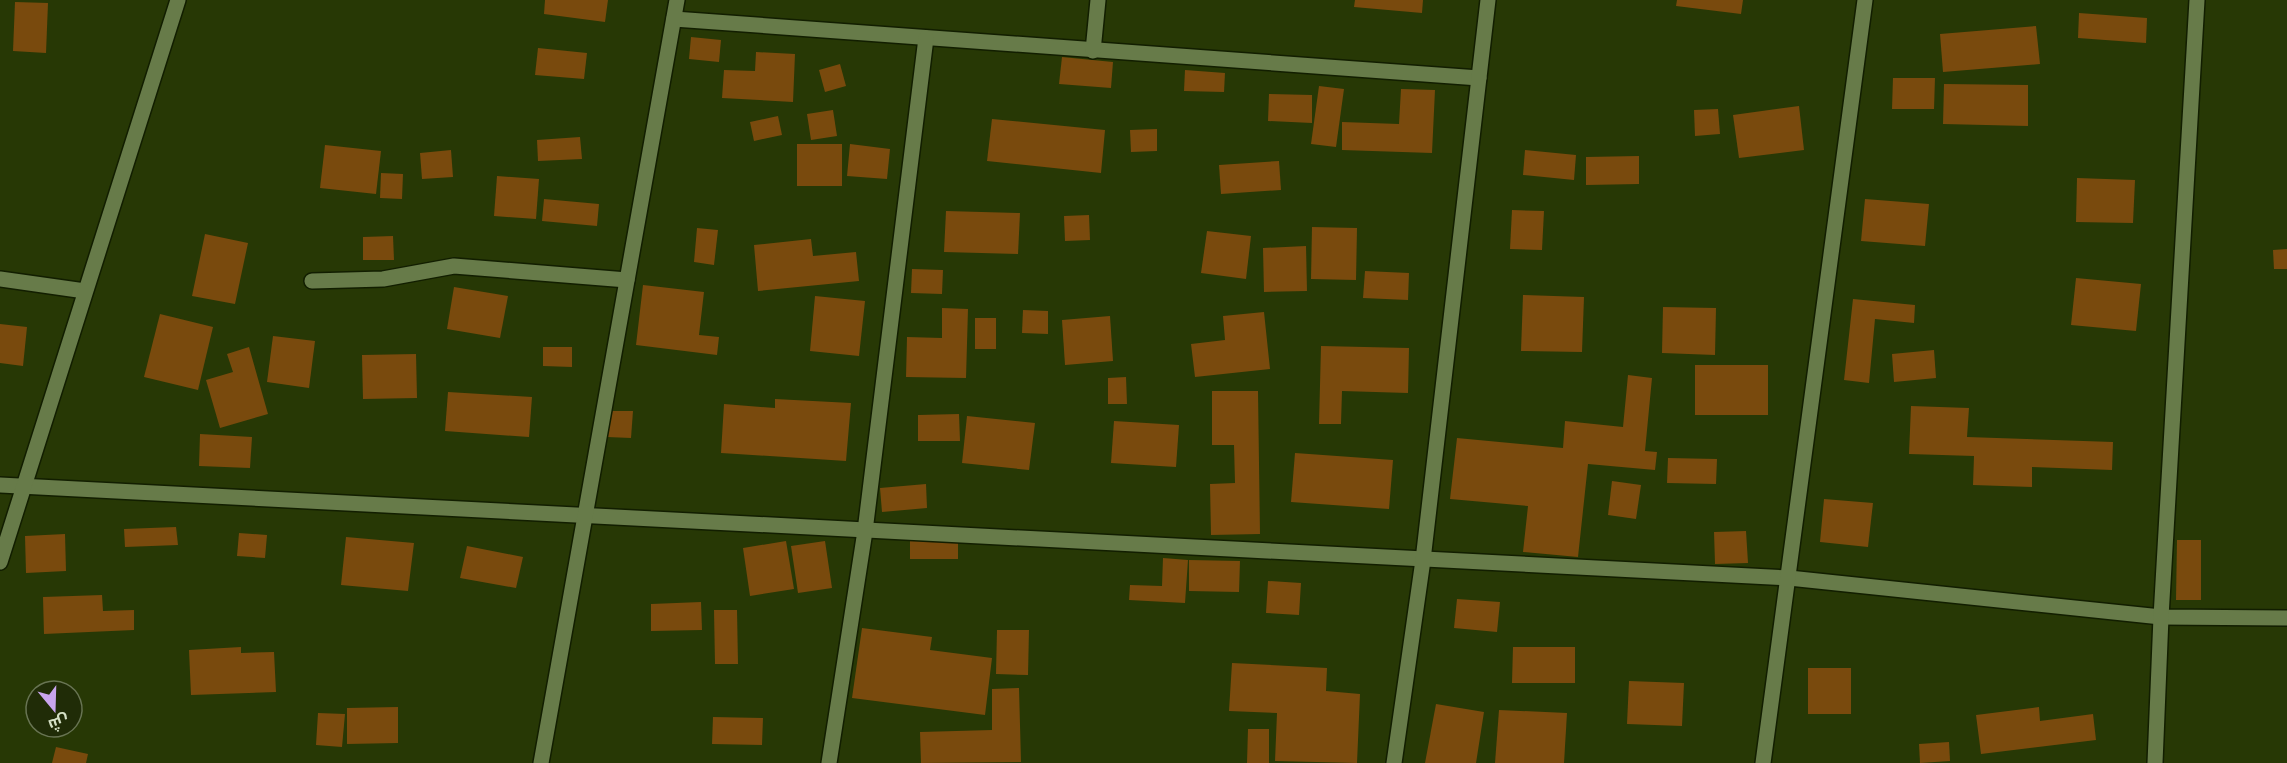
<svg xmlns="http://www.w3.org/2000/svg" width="2287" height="763" viewBox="0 0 2287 763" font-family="Lato,Cairo,sans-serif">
<rect width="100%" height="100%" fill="#273805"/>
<g fill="#794a0d">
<path d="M545,0H608L605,22L544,14Z"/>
<path d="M1355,0H1423L1422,13L1354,7Z"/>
<path d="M1677,0H1743L1741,14L1676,6Z"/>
<path d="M15,2L48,3L46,53L13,51Z"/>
<path d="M2079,13L2147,18L2146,43L2078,38Z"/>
<path d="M2036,26L2040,64L1943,72L1940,34Z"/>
<path d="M691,37L721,40L719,62L689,59Z"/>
<path d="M538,48L587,53L584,79L535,75Z"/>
<path d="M756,52L795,54L793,102L722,98L724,70L755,71Z"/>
<path d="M1062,57L1113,62L1111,88L1059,84Z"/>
<path d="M840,64L846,86L825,92L819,70Z"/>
<path d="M1185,70L1225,73L1224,92L1184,91Z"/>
<path d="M1893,78H1935L1934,109H1892Z"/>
<path d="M1944,84L2028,85V126L1943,124Z"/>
<path d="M1319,86L1344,89L1336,147L1311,144Z"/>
<path d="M1401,89L1435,90L1432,153L1342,150V122L1399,124Z"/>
<path d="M1269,94L1312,95V123L1268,121Z"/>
<path d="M1799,106L1804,150L1739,158L1733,115Z"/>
<path d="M1718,109L1720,134L1695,136L1694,110Z"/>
<path d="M833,110L837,136L811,140L807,114Z"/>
<path d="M778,116L782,135L754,141L750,122Z"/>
<path d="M992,119L1105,130L1101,173L987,161Z"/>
<path d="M1157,129V151L1131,152L1130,130Z"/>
<path d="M580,137L582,159L538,161L537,140Z"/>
<rect x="797" y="144" width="45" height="42"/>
<path d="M850,144L890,149L887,179L847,176Z"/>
<path d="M325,145L381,151L376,194L320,188Z"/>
<path d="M451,150L453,177L422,179L420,153Z"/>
<path d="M1525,150L1576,155L1574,180L1523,175Z"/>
<path d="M1639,156V184L1586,185V157Z"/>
<path d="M1279,161L1281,190L1221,194L1219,165Z"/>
<path d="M381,173L403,174L402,199L380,198Z"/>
<path d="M497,176L539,179L536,219L494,216Z"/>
<path d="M2077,178L2135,180L2133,223L2076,222Z"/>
<path d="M544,199L599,204L597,226L542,221Z"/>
<path d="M1865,199L1929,204L1925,246L1861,241Z"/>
<path d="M1512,210L1544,211L1542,250L1510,249Z"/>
<path d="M946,211L1020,213L1018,254L944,252Z"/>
<path d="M1089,215L1090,240L1065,241L1064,216Z"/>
<path d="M1312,227L1357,228L1356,280L1311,279Z"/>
<path d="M697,228L718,230L714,265L694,262Z"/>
<path d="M1207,231L1251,236L1246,279L1201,273Z"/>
<path d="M205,234L248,243L235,304L192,296Z"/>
<path d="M393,236L394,260H363V237Z"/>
<path d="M811,239L813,256L856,252L859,281L758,291L754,245Z"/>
<path d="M1306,246L1307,291L1264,292L1263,248Z"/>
<path d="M2287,249V269H2274L2273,250Z"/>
<path d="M912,269L943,270L942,294L911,293Z"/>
<path d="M1365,271L1409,273L1408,300L1363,298Z"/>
<path d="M2076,278L2141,284L2136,331L2071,325Z"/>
<path d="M643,285L704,292L699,335L719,337L717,355L636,345Z"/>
<path d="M454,287L508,296L500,338L447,329Z"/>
<path d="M1523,295L1584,297L1582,352L1521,351Z"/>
<path d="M815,296L865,301L859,356L810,351Z"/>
<path d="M1853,299L1915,305L1914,323L1875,319L1869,383L1844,380Z"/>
<path d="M1663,307L1716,308L1715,355L1662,353Z"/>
<path d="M942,308L968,309L966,378L906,377L907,337L942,338Z"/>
<path d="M1023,310L1048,311V334L1022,333Z"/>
<path d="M1264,312L1270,369L1195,377L1191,344L1225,340L1223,316Z"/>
<path d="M160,314L213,327L198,390L144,377Z"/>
<path d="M1110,316L1113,361L1065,365L1062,320Z"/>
<rect x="975" y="318" width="21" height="31"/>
<path d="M0,324L27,327L23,366L0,363Z"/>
<path d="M273,336L315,341L309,388L267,382Z"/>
<path d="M1321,346L1409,348L1408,393L1342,391L1341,424H1319Z"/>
<path d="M249,347L268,414L220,428L206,380L233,372L227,354Z"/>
<path d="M543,347H572V367L543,366Z"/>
<path d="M1934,350L1936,378L1894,382L1892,354Z"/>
<path d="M416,354L417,398L363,399L362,355Z"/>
<rect x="1695" y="365" width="73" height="50"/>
<path d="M1628,375L1652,378L1645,451L1657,452L1655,470L1588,464L1578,557L1523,552L1528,506L1450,499L1457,438L1563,448L1565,421L1623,427Z"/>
<path d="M1126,377L1127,404H1108V378Z"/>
<path d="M1212,391H1258L1260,534L1211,535L1210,484L1235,483L1234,445H1212Z"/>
<path d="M448,392L532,397L529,437L445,431Z"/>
<path d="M775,399L851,403L846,461L721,453L724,404L775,408Z"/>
<path d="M1911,406L1969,408L1967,437L2113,442L2112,470L2032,467V487L1973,485L1974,456L1909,454Z"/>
<path d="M608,411H633L631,438L607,437Z"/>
<path d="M959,414L960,441H918V415Z"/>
<path d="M967,416L1035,423L1029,470L962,463Z"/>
<path d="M1114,421L1179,425L1176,467L1111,463Z"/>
<path d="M200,434L252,437L250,468L199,466Z"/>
<path d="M1295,453L1393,460L1389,509L1291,502Z"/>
<path d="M1668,458L1717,459L1716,484L1667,483Z"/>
<path d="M1612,481L1641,485L1636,519L1608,515Z"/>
<path d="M926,484L927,508L882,512L880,488Z"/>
<path d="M1824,499L1873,503L1868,547L1820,542Z"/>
<path d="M176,527L178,545L125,547L124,529Z"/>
<path d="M1746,531L1748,563L1715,564L1714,532Z"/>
<path d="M239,533L267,535L265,558L237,556Z"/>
<path d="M65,534L66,571L26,573L25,536Z"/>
<path d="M346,537L414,543L408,591L341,585Z"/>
<path d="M958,540V559H910V541Z"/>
<path d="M2177,540H2201V600H2176Z"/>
<path d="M786,541L794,589L750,596L743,548Z"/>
<path d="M825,541L832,588L798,593L791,546Z"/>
<path d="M467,546L523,557L516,588L460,578Z"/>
<path d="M1163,558L1188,560L1185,603L1129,600L1130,585L1162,586Z"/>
<path d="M1189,560L1240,561L1239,592L1189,591Z"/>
<path d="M1268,581L1301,583L1299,615L1266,613Z"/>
<path d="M102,595L103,611L134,610V630L44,634L43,597Z"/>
<path d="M1457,599L1500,602L1497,632L1454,628Z"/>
<path d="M701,602L702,630L651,631V604Z"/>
<path d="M714,610H737L738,664H715Z"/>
<path d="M862,628L932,637L930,650L992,658L985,715L852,698Z"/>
<path d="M997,630H1029L1028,675L996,674Z"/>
<path d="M241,647V653L274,652L276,692L191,695L189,650Z"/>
<path d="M1513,647H1575V683H1512Z"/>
<path d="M1232,663L1327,668L1326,691L1360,694L1357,763L1275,761L1277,713L1229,711Z"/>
<rect x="1808" y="668" width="43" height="46"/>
<path d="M1629,681L1684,683L1682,726L1627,724Z"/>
<path d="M1019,688L1021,762L921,763L920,732L992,730V689Z"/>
<path d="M1436,704L1484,712L1476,763H1425Z"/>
<path d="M398,707V743L347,744V708Z"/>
<path d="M2039,707L2040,721L2093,714L2096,740L1981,754L1976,715Z"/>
<path d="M1499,710L1567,713L1564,763H1495Z"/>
<path d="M318,713L345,714L342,747L316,745Z"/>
<path d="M713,717L763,718L762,745L712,744Z"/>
<path d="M1248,729H1269V763H1247Z"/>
<path d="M1949,742L1950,761L1920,763L1919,744Z"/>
<path d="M56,747L88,754L86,763H52Z"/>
</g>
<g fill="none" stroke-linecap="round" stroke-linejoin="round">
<g stroke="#121e00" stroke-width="18">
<g id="street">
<path d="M674,19L1479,78"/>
<path d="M1093,51L1098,0"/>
<path d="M0,279L85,291"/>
<path d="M312,281L383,279L454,266L627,280"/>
<path d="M0,485L1789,578L2161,617L2287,618"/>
<path d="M0,562L178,0"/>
<path d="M541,763L677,0"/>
<path d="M829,763L865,531L926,38"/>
<path d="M1394,763L1423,560L1488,0"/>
<path d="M1763,763L1865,0"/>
<path d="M2155,763L2161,617L2197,0"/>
</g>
</g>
<use href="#street" stroke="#677b49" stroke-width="15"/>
</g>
<g transform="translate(54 709) rotate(161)"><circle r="28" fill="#202c07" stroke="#687453" stroke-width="1.5"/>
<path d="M0-4.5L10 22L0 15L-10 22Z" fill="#c9a5ee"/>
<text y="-9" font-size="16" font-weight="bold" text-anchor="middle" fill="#d5e1c6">ش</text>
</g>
</svg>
